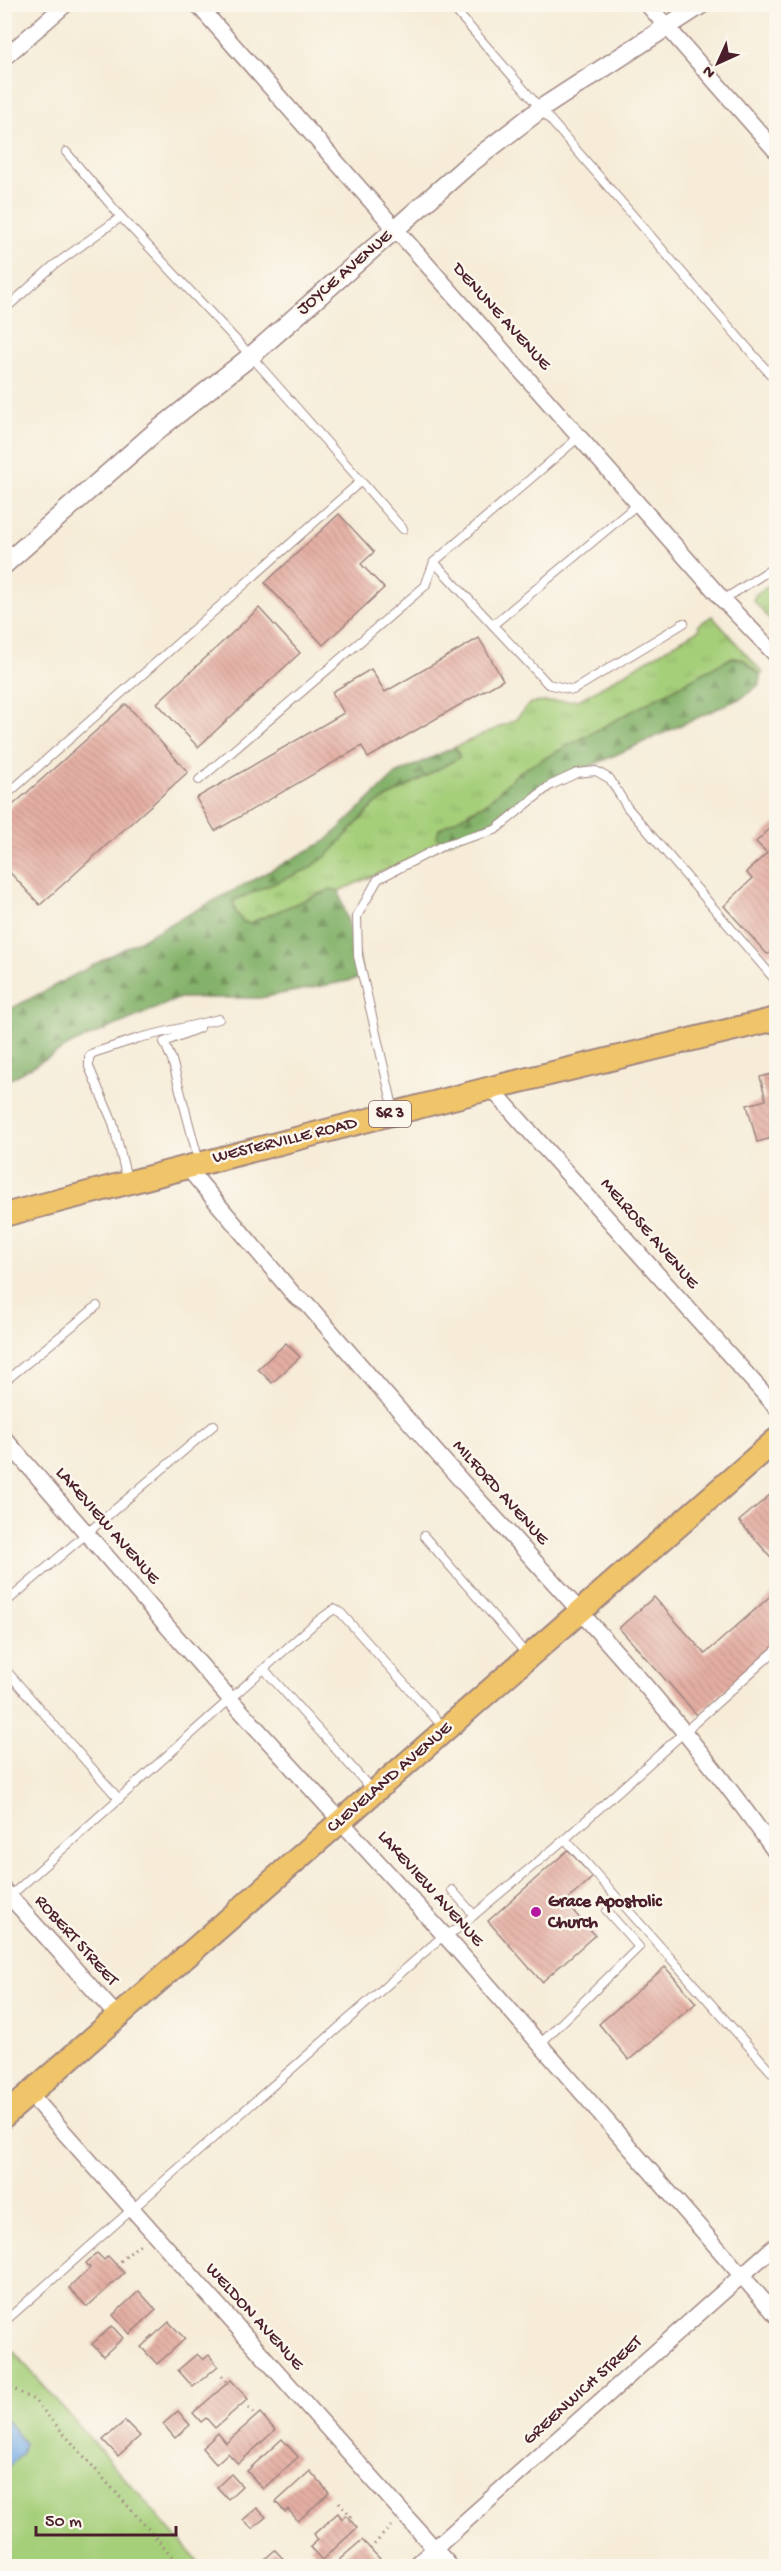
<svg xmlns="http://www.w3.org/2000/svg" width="781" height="2571" viewBox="0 0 781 2571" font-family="'Gochi Hand',sans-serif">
<defs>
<pattern id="grass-tufts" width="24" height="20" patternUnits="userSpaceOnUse" patternTransform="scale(1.5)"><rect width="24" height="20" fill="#a6cf7a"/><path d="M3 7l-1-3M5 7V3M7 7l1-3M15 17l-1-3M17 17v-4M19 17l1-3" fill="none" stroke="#90b16a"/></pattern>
<pattern id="forest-firs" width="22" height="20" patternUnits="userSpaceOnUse" patternTransform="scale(1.5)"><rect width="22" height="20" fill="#84b26a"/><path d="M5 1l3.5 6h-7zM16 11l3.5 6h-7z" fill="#6e9057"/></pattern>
<pattern id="building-back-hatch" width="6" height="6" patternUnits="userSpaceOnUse" patternTransform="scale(1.5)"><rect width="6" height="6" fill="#e4aea3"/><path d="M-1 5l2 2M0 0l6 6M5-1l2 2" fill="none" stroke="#c5958c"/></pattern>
</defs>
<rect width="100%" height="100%" fill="#fbf7ec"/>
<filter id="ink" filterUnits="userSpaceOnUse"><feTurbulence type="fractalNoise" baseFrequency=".0167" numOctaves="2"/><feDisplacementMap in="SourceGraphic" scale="12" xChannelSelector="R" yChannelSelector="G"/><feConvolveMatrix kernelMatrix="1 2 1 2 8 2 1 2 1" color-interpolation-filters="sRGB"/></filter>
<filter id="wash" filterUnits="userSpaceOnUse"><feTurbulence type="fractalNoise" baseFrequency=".008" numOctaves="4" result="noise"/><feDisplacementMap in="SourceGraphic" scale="24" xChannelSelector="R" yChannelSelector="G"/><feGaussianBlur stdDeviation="1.35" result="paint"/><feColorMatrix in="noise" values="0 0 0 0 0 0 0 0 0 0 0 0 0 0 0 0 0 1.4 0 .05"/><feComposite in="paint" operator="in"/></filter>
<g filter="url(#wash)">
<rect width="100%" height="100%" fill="#f6ecd8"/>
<g fill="url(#grass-tufts)" stroke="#787752" stroke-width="1.5">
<path d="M776,581V627L753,600L756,594Z"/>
<path d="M712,616L763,673L760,675L743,659L731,658L519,772L487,803L469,811L449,842L339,891L331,889L250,923L243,922L235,911L233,901L236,898L308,869L328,855L374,805L460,757L455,747L515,720L530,703L579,700L700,629L698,625Z"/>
</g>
<g fill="url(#forest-firs)" stroke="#67684a" stroke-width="1.5">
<path d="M731,658L743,659L760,675V684L743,697L536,791L496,820L449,842L439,840L437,836L439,829L487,803L519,772Z"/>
<path d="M455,747L460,757L374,805L328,855L308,869L233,901L235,911L243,922L250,923L331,889L339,891L364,978L260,998H180L72,1044L5,1082V1012L326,841L396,774Z"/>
</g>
<path fill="#a6cf7a" stroke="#787752" stroke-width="1.5" d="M7,2344L202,2566H5L4,2346Z"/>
<path fill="#79afe7" stroke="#626789" stroke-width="1.5" d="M5,2418L25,2443L22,2454L5,2470Z"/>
<g id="blocks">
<g fill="url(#building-back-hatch)">
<path d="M339,514L374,552L361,564L384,588L323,645L265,583Z"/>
<path d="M259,608L300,653L198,747L157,703Z"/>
<path d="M479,638L503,680L368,758L362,746L215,831L196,798L344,713L332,692L371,669L385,692Z"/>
<path d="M126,704L188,772L40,905L4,866V813Z"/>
<path d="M776,823V952L767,954L724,906L752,879L746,872L767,853L756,842Z"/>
<path d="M776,1073V1137L757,1142L747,1105L766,1100L760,1077Z"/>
<path d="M286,1343L300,1357L272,1383L258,1369Z"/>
<path d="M770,1495L776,1502V1563L739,1521Z"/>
<path d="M776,1591V1644L697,1715L619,1628L654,1597L705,1654Z"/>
<path d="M568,1850L593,1877L565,1902L595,1935L542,1982L488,1921Z"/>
<path d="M665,1967L696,2003L629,2060L599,2024Z"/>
<path d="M97,2253L104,2260L108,2256L124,2273L87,2307L69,2288L90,2268L86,2263Z"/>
<path d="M139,2291L156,2310L130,2334L113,2315Z"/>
<path d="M169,2322L185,2339L157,2364L141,2347Z"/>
<path d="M112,2326L123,2338L103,2356L92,2344Z"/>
<path d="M197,2354L203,2360L209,2355L218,2366L193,2387L178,2370Z"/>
<path d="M231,2380L248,2399L215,2428L206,2418L201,2422L193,2413Z"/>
<path d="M178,2411L190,2425L175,2438L163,2424Z"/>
<path d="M260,2413L275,2430L238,2464L228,2453L216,2464L202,2448L218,2433L226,2443Z"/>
<path d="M125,2421L140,2436L118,2456L103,2440Z"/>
<path d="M282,2439L298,2457L263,2489L247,2471Z"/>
<path d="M310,2471L329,2493L298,2521L288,2509L285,2512L276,2502Z"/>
<path d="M231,2474L242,2486L228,2499L217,2487Z"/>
<path d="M257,2508L266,2517L252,2529L243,2520Z"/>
<path d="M338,2513L342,2519L346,2515L357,2528L322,2560L310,2547L318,2540L314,2534Z"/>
<path d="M362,2540L380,2559L372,2566H346L339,2560Z"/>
<path d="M275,2550L290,2566H257Z"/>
</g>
</g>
</g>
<g filter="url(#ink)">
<use href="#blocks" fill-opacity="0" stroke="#a08682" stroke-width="1.5"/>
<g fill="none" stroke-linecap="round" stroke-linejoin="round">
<g stroke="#a08682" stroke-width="10">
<g id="service">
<path d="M450,4L776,381"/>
<path d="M66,152L121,217L251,356L403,529"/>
<path d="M4,310L53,266L121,217"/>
<path d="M434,562L548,684L573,690L684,623"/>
<path d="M723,600L776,566"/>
<path d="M493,625L639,503"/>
<path d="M199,780L425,586L434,562L579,437"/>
<path d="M4,797L360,482"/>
<path d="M394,1111L358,956L357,916L378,879L444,845L495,830L549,786L577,773L596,771L610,779L627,807L776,981"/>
<path d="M199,1162L172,1060L164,1042L199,1028"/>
<path d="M127,1179L113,1123L89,1067V1057L93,1053L139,1038L219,1019"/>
<path d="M4,1382L97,1306"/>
<path d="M424,1536L528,1656"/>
<path d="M4,1604L214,1425"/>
<path d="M4,1668L119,1799"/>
<path d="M264,1669L373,1791"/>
<path d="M565,1839L776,2077"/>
<path d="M452,1890L474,1915"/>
<path d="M8,1898L315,1623L334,1609L341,1613L445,1729"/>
<path d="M540,2044L639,1947L607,1911"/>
<path d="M4,2322L444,1935L456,1930L565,1839L776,1650"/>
</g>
</g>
<g stroke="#a08682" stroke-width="18">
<g id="minor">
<path d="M197,4L723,600L776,655"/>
<path d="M647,4L776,151"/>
<path d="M4,58L66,4"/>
<path d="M491,1088L776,1407"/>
<path d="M186,1166L295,1296L307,1304C363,1368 418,1433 475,1496C580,1611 687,1725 776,1853"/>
<path d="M4,1438L231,1700L455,1947L776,2315"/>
<path d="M4,1890L118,2017"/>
<path d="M30,2094L450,2566"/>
<path d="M415,2566L776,2245"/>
</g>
</g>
<g stroke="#a08682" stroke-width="21">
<path id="tertiary" d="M4,565L154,433L251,356L468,165L542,108L702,4"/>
</g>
<g stroke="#a08682" stroke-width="26">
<g id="primary">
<path d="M4,1215L491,1088L776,1019"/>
<path d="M4,2116L776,1440"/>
</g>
</g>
<g stroke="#a08682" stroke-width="3" stroke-dasharray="1.5 4.5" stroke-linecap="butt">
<path d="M116,2265L140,2244"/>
<path d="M222,2376L227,2382"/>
<path d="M4,2388H12L34,2400L181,2566"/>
<path d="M248,2408L256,2416"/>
<path d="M339,2502L351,2516L348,2518"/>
<path d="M370,2549L391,2526"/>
</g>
<use href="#service" stroke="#fff" stroke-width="8"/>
<use href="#minor" stroke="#fff" stroke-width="15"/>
<use href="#tertiary" stroke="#fff" stroke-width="18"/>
<use href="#primary" stroke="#f0c469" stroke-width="22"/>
</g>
</g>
<circle fill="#b5179e" stroke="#fbf7ec" stroke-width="2" cx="536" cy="1912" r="6"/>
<g text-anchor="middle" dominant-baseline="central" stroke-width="5" stroke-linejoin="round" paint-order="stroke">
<rect fill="#fbf7ec" stroke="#7f6065" stroke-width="1.5" x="369" y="1101" width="42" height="26" rx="4.5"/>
<g font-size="16" font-weight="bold" fill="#4a1f2b">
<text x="390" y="1114">SR 3</text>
</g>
<g font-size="18" fill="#4a1f2b" stroke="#fbf7ec">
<text transform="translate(345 273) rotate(-41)">JOYCE AVENUE</text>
<text transform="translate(501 317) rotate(48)">DENUNE AVENUE</text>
<text transform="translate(285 1141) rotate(-14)">WESTERVILLE ROAD</text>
<text transform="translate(649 1234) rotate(49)">MELROSE AVENUE</text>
<text transform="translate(500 1493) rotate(48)">MILFORD AVENUE</text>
<text transform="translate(107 1526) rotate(49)">LAKEVIEW AVENUE</text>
<text transform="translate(390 1778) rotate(-41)">CLEVELAND AVENUE</text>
<text transform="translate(430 1889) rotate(48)">LAKEVIEW AVENUE</text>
<text transform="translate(76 1941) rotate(48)">ROBERT STREET</text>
<text transform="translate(254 2317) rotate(48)">WELDON AVENUE</text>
<text transform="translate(583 2391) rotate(-42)">GREENWICH STREET</text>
</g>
<g font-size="18" font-weight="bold" fill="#4a1f2b" stroke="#fbf7ec" text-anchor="start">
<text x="548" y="1902">Grace Apostolic<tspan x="548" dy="21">Church</tspan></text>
</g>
</g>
<rect width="781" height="2571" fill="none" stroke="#fbf7ec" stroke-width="24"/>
<g transform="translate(718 63) rotate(225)" stroke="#fbf7ec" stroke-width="4.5" paint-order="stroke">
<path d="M0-4.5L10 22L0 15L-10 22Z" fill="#4a1f2b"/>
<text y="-9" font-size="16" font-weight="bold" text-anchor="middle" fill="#4a1f2b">N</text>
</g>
<path d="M36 2526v9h140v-9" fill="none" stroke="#4a1f2b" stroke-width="3"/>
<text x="45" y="2526" font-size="18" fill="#4a1f2b" stroke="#fbf7ec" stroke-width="4.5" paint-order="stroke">50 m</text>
</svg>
